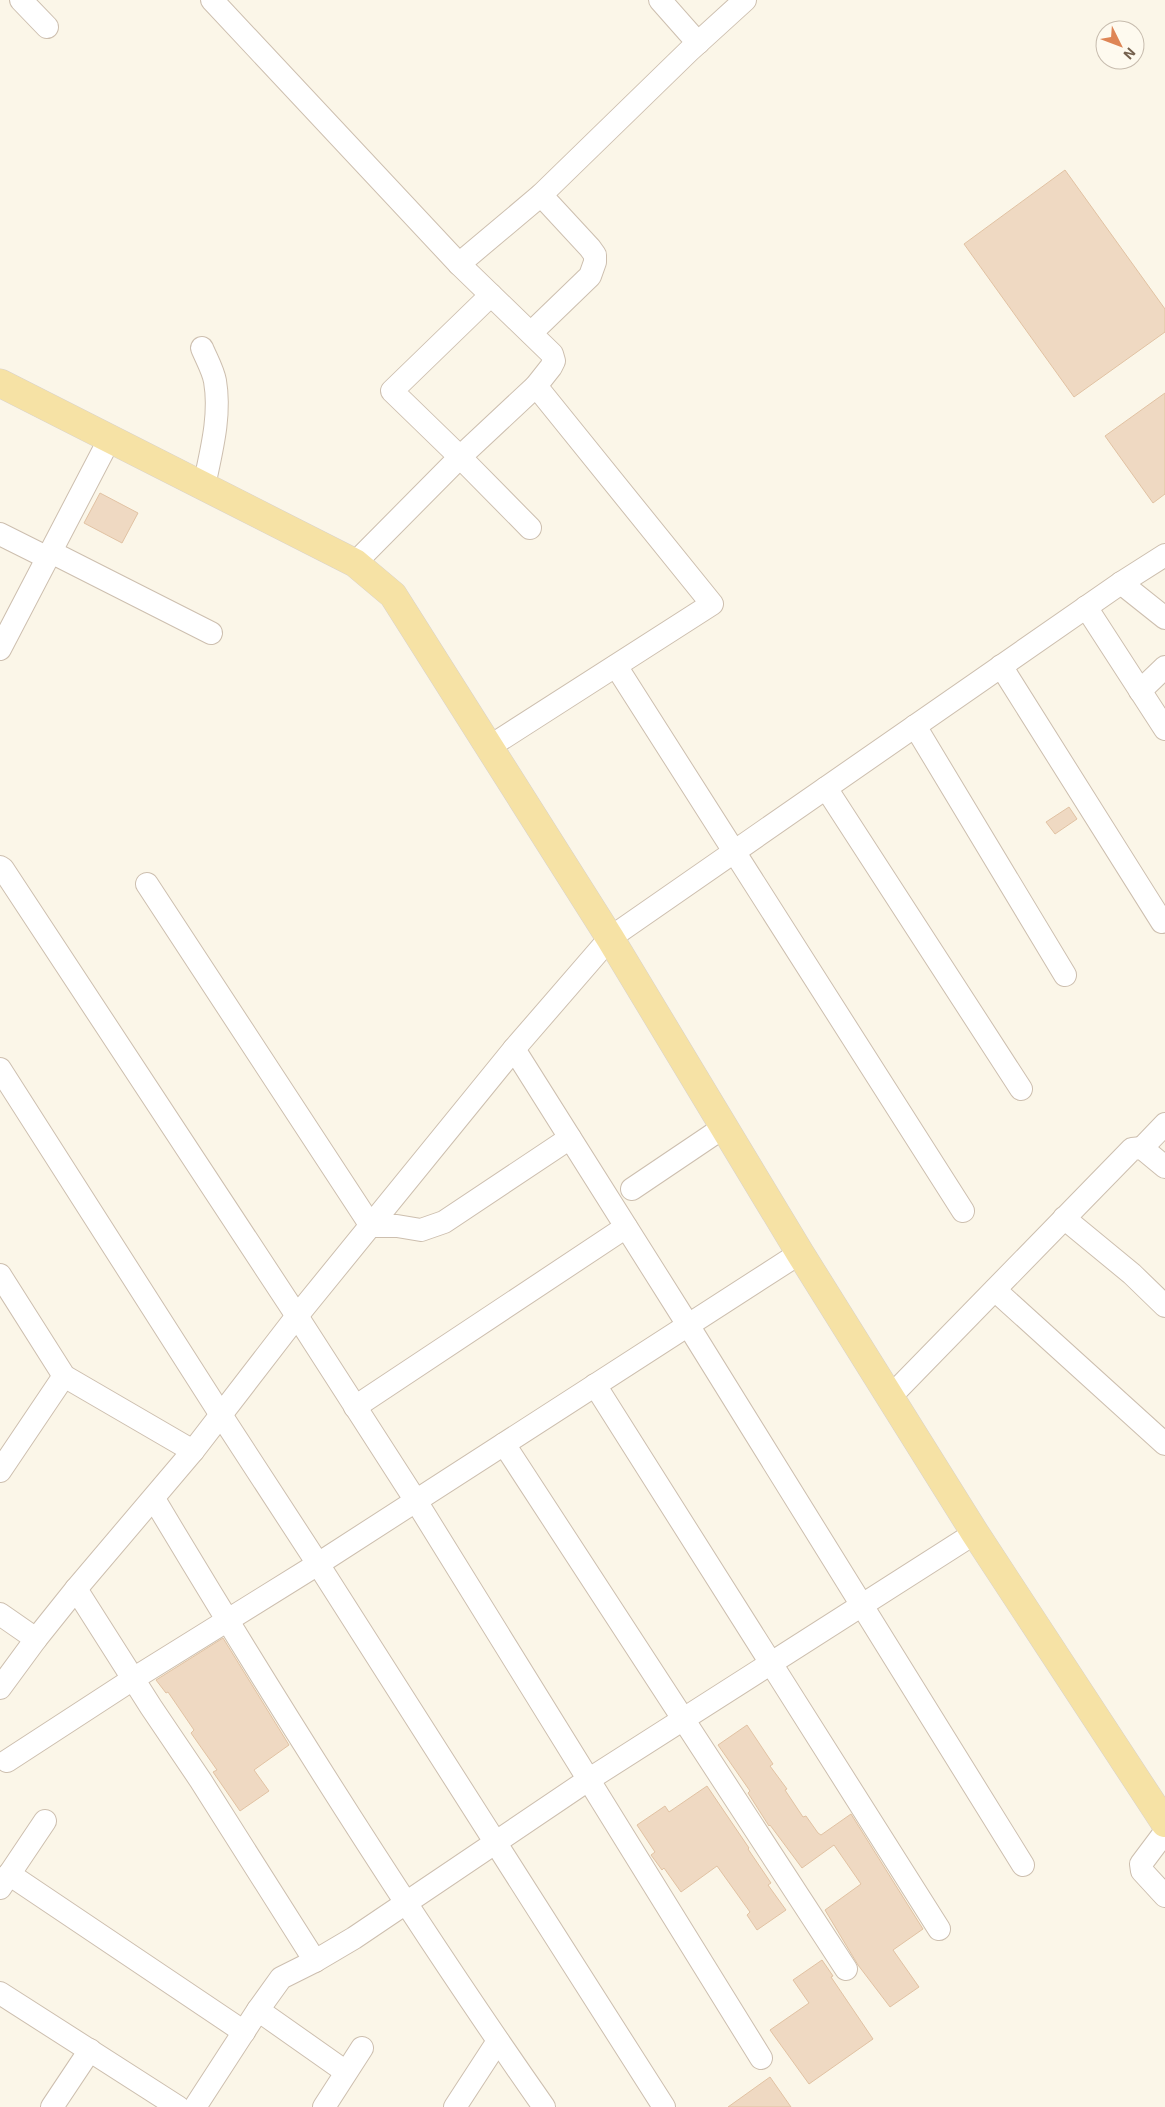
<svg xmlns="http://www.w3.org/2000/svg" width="1165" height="2107" viewBox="0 0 1165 2107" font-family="'Exo 2',sans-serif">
<rect width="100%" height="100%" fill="#fbf6e8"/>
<g fill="#efd9c2" stroke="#e1c2a3">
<path d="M1065,170L1165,309V332L1074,397L964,244Z"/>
<path d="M1165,393V494L1153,503L1105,436Z"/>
<path d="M100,493L138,513L122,543L84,523Z"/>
<path d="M1069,807L1077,819L1055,834L1046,822Z"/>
<path d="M223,1638L289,1745L254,1770L269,1791L240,1811L213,1772L217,1770L191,1733L194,1730L168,1692L166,1693L156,1680Z"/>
<path d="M747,1725L773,1764L770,1766L787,1789L785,1790L803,1817L806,1816L818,1833L821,1835L851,1814L923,1929L893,1950L919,1987L890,2007L858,1965L825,1910L861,1884L834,1845L802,1868L770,1825L769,1826L748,1793L750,1791L718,1745Z"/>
<path d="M707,1786L749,1848L748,1849L771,1883L768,1885L786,1910L757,1930L747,1915L750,1912L717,1866L681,1892L664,1868L662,1870L651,1855L655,1852L637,1825L665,1806L669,1812Z"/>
<path d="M822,1960L833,1976L831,1977L873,2039L809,2084L770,2030L809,2003L793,1980Z"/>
<path d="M770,2077L791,2107H728Z"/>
</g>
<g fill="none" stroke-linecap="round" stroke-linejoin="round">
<g stroke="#cdbfaf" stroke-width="24">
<g id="minor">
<path d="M21,0L47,27"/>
<path d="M212,0L459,264L552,354L554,361L551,367L536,386L460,457L355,563"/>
<path d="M660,0L698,43"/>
<path d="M459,264L541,195L689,51L745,0"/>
<path d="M491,295L392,391L460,457L530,528"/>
<path d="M531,333L590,276L595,262V255L590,248L541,195"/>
<path d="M202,348C206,358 213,370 215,381C221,416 211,452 204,486"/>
<path d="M0,534L48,558"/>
<path d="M51,552L211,633"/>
<path d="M1121,583L1165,618"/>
<path d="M1086,607L1165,729"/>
<path d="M0,649L110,438"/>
<path d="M616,666L963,1211"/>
<path d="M1001,666L1162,922"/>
<path d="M1140,691L1165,667"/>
<path d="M915,726L1065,975"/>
<path d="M489,747L712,604L536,386"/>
<path d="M826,788L1021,1089"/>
<path d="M0,867L3,869L297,1316L416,1501L761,2058"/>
<path d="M147,884L371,1226H397L421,1230L444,1222L570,1138"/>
<path d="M514,1049L688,1325L1023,1865"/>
<path d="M0,1069L221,1415L318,1564L664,2107"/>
<path d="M1142,1148L1165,1124"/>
<path d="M632,1189L724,1127"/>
<path d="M1064,1218L1132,1274L1165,1306"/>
<path d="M0,1275L64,1376L193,1451"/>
<path d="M995,1290L1165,1444"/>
<path d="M595,1385L939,1929"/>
<path d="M891,1396L1132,1149L1142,1148L1165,1167"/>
<path d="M355,1407L626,1227"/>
<path d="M504,1444L846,1969"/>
<path d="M0,1471L64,1376"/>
<path d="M154,1499C278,1706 406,1910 544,2107"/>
<path d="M76,1589L151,1707L201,1781L315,1961"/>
<path d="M0,1614L36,1639"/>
<path d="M0,1688L36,1639L76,1589L193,1451L297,1316L514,1049L610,938L1121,583L1165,555"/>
<path d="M7,1761L133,1679L318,1564L800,1253"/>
<path d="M1165,1832L1141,1864L1142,1871L1165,1896"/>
<path d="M9,1874L244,2032"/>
<path d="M0,1888L45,1821"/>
<path d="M0,1993L178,2107"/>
<path d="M258,2010L346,2072"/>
<path d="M52,2107L90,2050"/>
<path d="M195,2107L258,2010L281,1978L315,1961L354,1938L588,1780L975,1533"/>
<path d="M324,2107L362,2048"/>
<path d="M455,2107L498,2041"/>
</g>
</g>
<g stroke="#d8d2cd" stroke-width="29">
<path id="major" d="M0,383L355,563L393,595L610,938L800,1253L975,1533L1165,1823"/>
</g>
<use href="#minor" stroke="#fff" stroke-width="22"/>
<use href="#major" stroke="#f6e2a5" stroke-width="28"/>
</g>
<g transform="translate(1120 45) rotate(132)"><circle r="24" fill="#fefaef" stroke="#c7bcae"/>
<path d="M0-4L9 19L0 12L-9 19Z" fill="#de8555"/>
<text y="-8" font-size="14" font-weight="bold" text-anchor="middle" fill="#74604d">N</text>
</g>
</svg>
